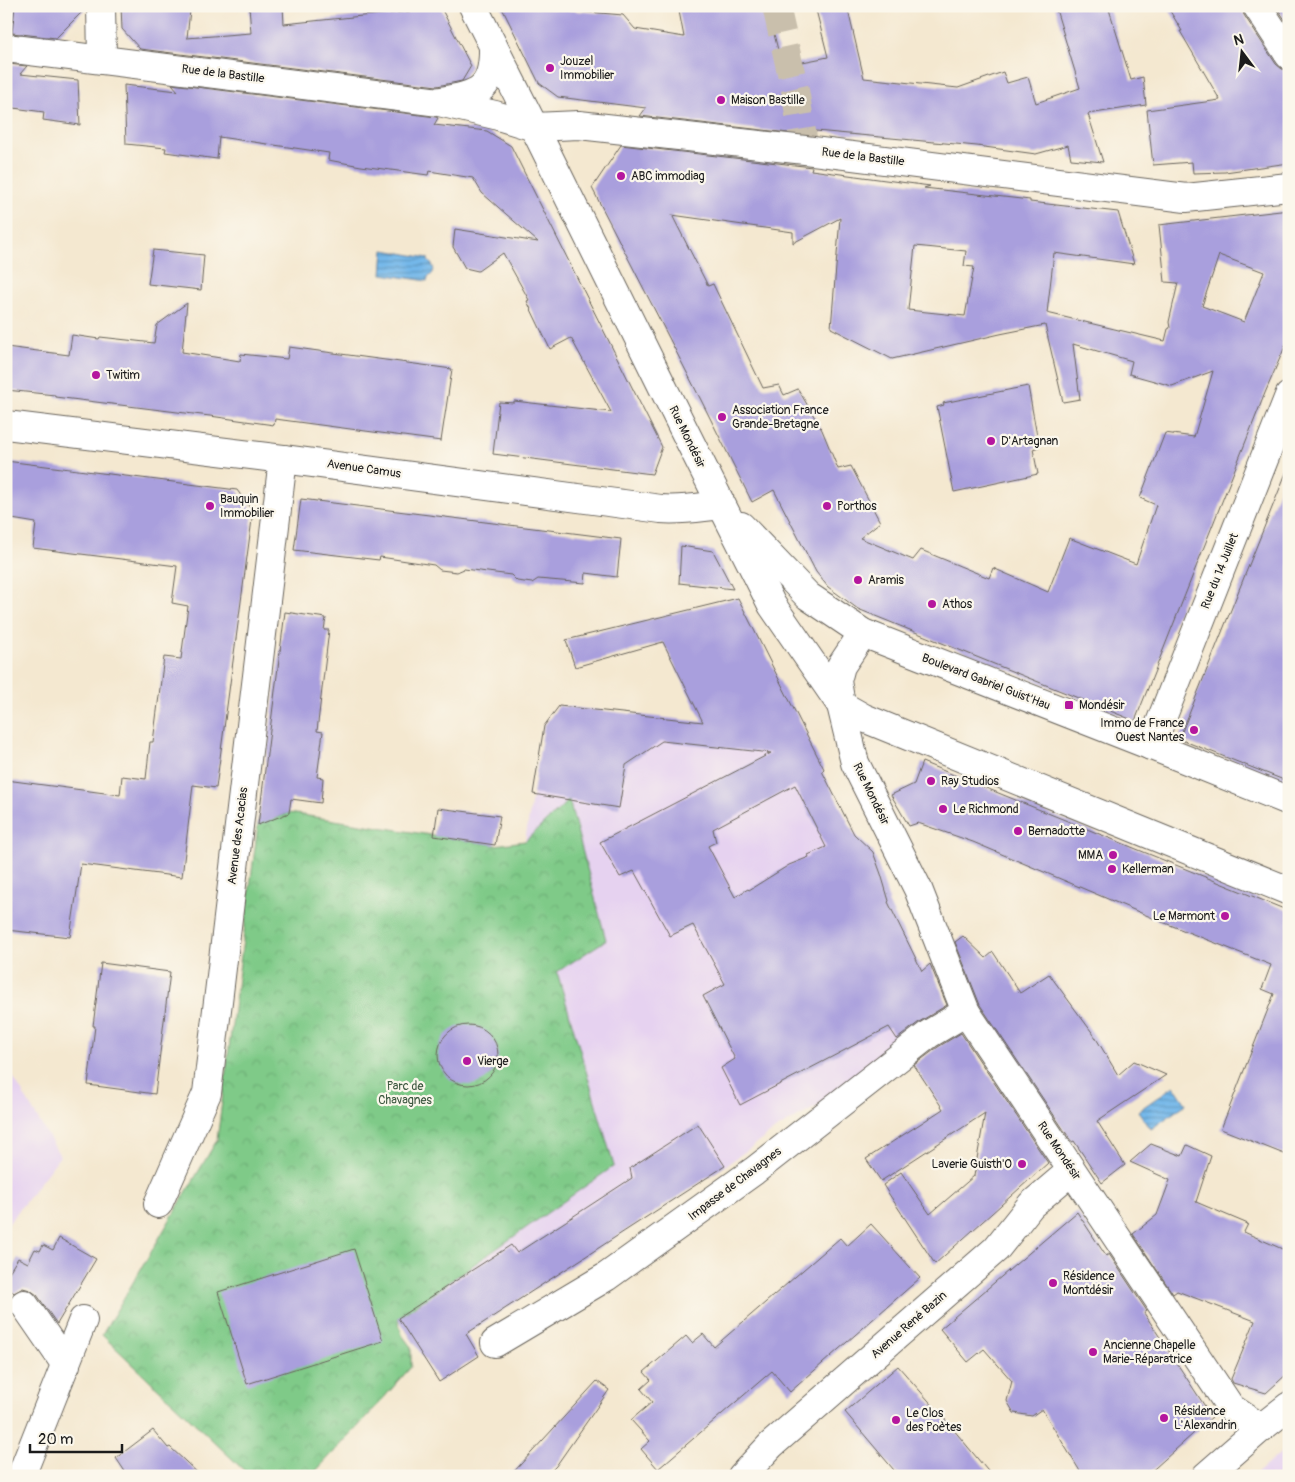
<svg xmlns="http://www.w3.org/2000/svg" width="1295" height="1482" viewBox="0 0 1295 1482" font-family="Pangolin,sans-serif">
<defs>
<pattern id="park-crowns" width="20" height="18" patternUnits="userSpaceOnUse" patternTransform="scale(1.25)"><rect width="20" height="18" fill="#7fca88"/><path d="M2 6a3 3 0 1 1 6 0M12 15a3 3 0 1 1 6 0" fill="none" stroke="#6dad75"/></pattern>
<pattern id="water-rules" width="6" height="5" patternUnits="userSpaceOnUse" patternTransform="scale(1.25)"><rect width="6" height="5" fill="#74b8ea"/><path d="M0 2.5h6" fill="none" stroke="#5e95bd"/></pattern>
</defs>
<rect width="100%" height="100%" fill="#fbf7ec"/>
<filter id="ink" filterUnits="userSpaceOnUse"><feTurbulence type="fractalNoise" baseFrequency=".02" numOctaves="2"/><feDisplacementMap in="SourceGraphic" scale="10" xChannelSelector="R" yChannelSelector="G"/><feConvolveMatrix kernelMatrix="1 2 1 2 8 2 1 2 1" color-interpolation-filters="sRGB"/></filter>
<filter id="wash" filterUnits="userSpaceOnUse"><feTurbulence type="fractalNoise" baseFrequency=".0096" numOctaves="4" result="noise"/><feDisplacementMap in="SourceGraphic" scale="20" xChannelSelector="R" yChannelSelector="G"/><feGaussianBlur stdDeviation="1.12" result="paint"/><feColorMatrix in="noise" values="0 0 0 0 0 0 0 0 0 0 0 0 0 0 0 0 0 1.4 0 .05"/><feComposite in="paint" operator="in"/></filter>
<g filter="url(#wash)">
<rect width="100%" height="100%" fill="#f4e8d0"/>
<g fill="#e6d2f0">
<path d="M559,706L807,735L824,769L822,771L854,833L856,832L858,837L873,852L881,874L888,897L890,900L888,902L918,963H922L944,1009L825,1102L778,1128L725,1166L697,1124L630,1168L632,1178L517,1253L511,1245L398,1318L402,1335L411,1347V1367L365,1419L311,1476H250L102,1335L217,1140L259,817L274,819L289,813L495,845L525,841L544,726Z"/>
<path d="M6,1065L60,1156L6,1227Z"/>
<path d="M1289,1439V1476H1254L1285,1449L1283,1447L1284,1443Z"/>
</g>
<path fill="url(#park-crowns)" stroke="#4e7352" d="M569,800L606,940L557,972L614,1166L398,1318L402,1335L411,1347V1367L365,1419L311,1476H250L102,1335L217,1140L259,817L274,819L289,813L495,845L525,841Z"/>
<g fill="url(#water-rules)" stroke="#486a83">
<path d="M384,250L428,258V261C435,266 436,273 428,277L427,281L382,274Z"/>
<path d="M1174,1086L1186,1104L1151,1129L1138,1111Z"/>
</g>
<g id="blocks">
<g fill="#a99fdd" fill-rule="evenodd">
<path d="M15,6H85V9L56,38L12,33Z"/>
<path d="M121,6H167L190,10L187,38L251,33L249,6H283L284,24L411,11V6H440L471,66L462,81L437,86L140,49L122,29Z"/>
<path d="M501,6H517L623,15L635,29L684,37L678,6H767L782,66L828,57L815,6H847L864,78L958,88L1003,72L1007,83L1028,77L1036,103L1080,88L1055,6H1108L1131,80L1143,77L1146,105L1088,114L1103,162L1071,159L1068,145L1036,154L977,146L816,131L815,136L640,116L646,108L558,97L539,83Z"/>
<path d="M1167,6H1241L1244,15L1276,64L1282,69L1289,70V163L1225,172L1193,173L1192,162L1153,165L1147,110L1220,100L1180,31H1182Z"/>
<path d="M1276,6H1289V26Z"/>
<path d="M8,64L27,66L20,74L78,80L80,125L43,120L44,112L6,107V72Z"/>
<path d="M172,84L436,117L438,118L434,125L487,131L511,146L662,447L652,474L493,454L499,402L514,403V401L611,412L571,338L550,349L527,301L529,300L503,253L478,271L465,268L453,247L455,229L538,242L482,193L473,178L429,171L428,175L361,166L328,160L329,153L219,137L217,159L165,152L166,148L126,144L124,85L178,91Z"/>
<path d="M621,145L812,167L811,170L930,186L924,188L1030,200V202L1118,212L1134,264L1054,253L1047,313L1165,341L1168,329L1170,328L1169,322L1178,283L1165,282L1159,225L1289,210V337L1265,393L1135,721L858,609L828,587L816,572L774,490L752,502L702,402L592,188ZM672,215L793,232V243L840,218L831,328L892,359L1000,334L1045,325L1063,402L1080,399L1073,344L1132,361L1129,374L1172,386L1213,371L1194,437L1165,433L1140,498L1156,505L1136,564L1069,538L1048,592L993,568L989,578L921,550L913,560L860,538L880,522L851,466L838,469L822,430L798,389L784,395L779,385L763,388L713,284L708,286ZM915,246L966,251L964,266L974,267L965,316L908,310ZM1219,255L1264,272L1244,322L1202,306Z"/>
<path d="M153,250L204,255L201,290L148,284Z"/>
<path d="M187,303L182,352L240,361L241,354L287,359L289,347L452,369L441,441L275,419L274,425L210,416L55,397V395L6,390V347L69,355L72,335L99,339L100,337L154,343L157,325Z"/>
<path d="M1028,386L1039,447L1033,449L1038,474L954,492L937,407L944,405L943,403Z"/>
<path d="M6,461L237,490L253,512L216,788L193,785L182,877L81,864L70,937L6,930V780L120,795L122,776L146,779L150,742H153L164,657L181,659L188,606L172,603L177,566L33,548L36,523L6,518Z"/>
<path d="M1288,468H1289V782L1179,739Z"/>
<path d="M301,499L621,539L617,577L586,573L585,583L538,579L532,583L517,581L511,575L464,569L457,572L440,570L434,565L380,557L379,560L294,550Z"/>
<path d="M681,546L713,551L733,589L679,583Z"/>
<path d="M738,598L824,769L822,771L854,834L873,852L881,874L889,901L888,902L922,971L930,964L947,1005L919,1022L897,1039L889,1027L740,1105L721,1068L735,1059L703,996L725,984L693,925L670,936L634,871L620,877L600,842L771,753L662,741L626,765L619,808L533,794L544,726L559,706L703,722L663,642L575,667L566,640ZM795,785L826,847L808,855L809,857L789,865L749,890L748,889L735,897L708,846L716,842L713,829Z"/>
<path d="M285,612L326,618L324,630H329L317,731L323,732L317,777L323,778L321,803L291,799L289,813L258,825Z"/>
<path d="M922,762L1289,911V1156L1221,1129L1274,994L1262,989L1271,965L1160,921L973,842L918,823L909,826L891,795L914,784Z"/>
<path d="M438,808L500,816L495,845L434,836Z"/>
<path d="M963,936L986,958L993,952L1020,993L1049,974L1094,1035L1118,1075L1134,1061L1166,1075L1097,1121L1125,1165L1102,1183L1074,1141L1072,1142L980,1005L955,942Z"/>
<path d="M101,963L170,972L155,1094L88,1085L95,1026H93Z"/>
<circle cx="468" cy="1055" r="30"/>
<path d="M961,1033L1048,1163L935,1264L883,1185L901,1172L930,1214L974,1176L985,1113L881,1181L866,1159L943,1109L914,1065L938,1047Z"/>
<path d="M698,1124L725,1166L466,1334L479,1356L439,1382L398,1318L511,1245L517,1253L632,1178L630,1168Z"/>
<path d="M1151,1144L1182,1156L1187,1145L1211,1156L1196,1202L1248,1224L1244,1232L1289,1252V1299L1285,1309L1289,1314V1372L1266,1393L1233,1383L1231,1379L1255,1321L1177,1291L1173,1294L1133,1234L1157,1215L1170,1180L1130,1162Z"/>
<path d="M1077,1212L1106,1256L1109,1254L1147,1311L1144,1313L1212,1417L1146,1476H1083L1042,1409L1032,1416L1014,1413L1007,1401L1012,1381L984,1349L968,1362L940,1329Z"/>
<path d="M871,1224L920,1278L790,1392L772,1371L658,1469L641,1449L650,1441L631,1420L652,1402L641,1389L651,1380L644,1372L686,1336L692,1343L703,1334L714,1347L840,1238L847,1246Z"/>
<path d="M59,1238L96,1259L57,1324L37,1295L30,1290L23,1288L14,1293L6,1286V1277L18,1258L28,1263L35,1249L40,1251L43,1245L53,1250Z"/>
<path d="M354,1249L383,1341L247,1384L218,1292Z"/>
<path d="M898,1366L943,1417L992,1476H899L845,1412Z"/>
<path d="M597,1381L609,1390L556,1466L546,1476H510Z"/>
<path d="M153,1430L168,1448L170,1447L201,1476H128L116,1458Z"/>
</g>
</g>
</g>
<g filter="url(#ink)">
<use href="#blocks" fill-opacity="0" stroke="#68635b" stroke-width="1"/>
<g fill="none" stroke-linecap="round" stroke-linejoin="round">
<path stroke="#c9bfac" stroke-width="28" stroke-dasharray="28 14" stroke-linecap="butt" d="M776,6L795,90L805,150"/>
<g stroke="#68635b" stroke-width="30">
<g id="minor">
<path d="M101,6L102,59"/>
<path d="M1257,6L1289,55"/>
<path d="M534,127L579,125L805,150L1186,198L1289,187"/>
<path d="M6,425L283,459L661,509C681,511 701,507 721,505"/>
<path d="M863,633L841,666L837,681L841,705L855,763L918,889L966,1012L1231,1408L1261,1428"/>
<path d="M1151,746L1289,396"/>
<path d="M158,1204L207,1093L283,459"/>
<path d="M24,1304L66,1365"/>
<path d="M495,1343L606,1277L754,1171L929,1034L966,1012"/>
<path d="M21,1476L83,1320"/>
<path d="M742,1476L771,1445L996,1249L1031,1205L1071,1171"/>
<path d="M1206,1476L1261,1428L1289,1406"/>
</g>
</g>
<g stroke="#68635b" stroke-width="30">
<g id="major">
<path d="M473,6L534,127L684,430L772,605L841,705L864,718L1289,891"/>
<path d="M6,48L439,102L495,115L534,127"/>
<path d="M441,101C480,95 494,89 493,46"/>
<path d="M741,526L808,596L863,633L1172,754L1289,801"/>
</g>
</g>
<use href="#minor" stroke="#fff" stroke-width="28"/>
<use href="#major" stroke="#fff" stroke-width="28"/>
</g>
</g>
<g fill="#b5179e" stroke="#fbf7ec" stroke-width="2">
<circle cx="550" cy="68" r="5"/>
<circle cx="721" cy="100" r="5"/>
<circle cx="621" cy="176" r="5"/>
<circle cx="96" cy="375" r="5"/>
<circle cx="722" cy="417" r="5"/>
<circle cx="991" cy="441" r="5"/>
<circle cx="210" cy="506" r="5"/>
<circle cx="827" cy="506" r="5"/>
<circle cx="858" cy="580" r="5"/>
<circle cx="932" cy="604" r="5"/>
<rect x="1064" y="700" width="10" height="10" rx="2.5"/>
<circle cx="1194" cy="730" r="5"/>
<circle cx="931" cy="781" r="5"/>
<circle cx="943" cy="809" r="5"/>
<circle cx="1018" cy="831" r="5"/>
<circle cx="1113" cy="855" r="5"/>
<circle cx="1112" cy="869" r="5"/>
<circle cx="1225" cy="916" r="5"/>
<circle cx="467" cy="1061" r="5"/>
<circle cx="1022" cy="1164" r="5"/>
<circle cx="1053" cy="1283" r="5"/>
<circle cx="1093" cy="1352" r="5"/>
<circle cx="1164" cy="1418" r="5"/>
<circle cx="896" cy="1420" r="5"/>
</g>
<g text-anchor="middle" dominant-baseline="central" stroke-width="4.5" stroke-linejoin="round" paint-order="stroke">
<g font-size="12" fill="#1c1c1c" stroke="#fbf7ec" text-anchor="start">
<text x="560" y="61">Jouzel<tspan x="560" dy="14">Immobilier</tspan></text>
<text x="731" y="100">Maison Bastille</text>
<text x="631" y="176">ABC immodiag</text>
<text x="106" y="375">Twitim</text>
<text x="732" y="410">Association France<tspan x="732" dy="14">Grande-Bretagne</tspan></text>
<text x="1001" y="441">D'Artagnan</text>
<text x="220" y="499">Bauquin<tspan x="220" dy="14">Immobilier</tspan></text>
<text x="837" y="506">Porthos</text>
<text x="868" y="580">Aramis</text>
<text x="942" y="604">Athos</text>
<text x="1079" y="705">Mondésir</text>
<text x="1184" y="723" text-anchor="end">Immo de France<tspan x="1184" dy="14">Ouest Nantes</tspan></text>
<text x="941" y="781">Ray Studios</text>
<text x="953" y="809">Le Richmond</text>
<text x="1028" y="831">Bernadotte</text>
<text x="1103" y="855" text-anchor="end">MMA</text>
<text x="1122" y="869">Kellerman</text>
<text x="1215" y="916" text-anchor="end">Le Marmont</text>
<text x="477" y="1061">Vierge</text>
<text x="1012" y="1164" text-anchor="end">Laverie Guisth'O</text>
<text x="1063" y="1276">Résidence<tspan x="1063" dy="14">Montdésir</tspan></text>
<text x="1103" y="1345">Ancienne Chapelle<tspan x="1103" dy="14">Marie-Réparatrice</tspan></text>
<text x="1174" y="1411">Résidence<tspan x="1174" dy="14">L'Alexandrin</tspan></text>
<text x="906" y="1413">Le Clos<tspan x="906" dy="14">des Poètes</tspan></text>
</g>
<g font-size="12" fill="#1c1c1c" stroke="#fbf7ec">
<text transform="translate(223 74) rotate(7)">Rue de la Bastille</text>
<text transform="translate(863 157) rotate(7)">Rue de la Bastille</text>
<text transform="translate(687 437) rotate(64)">Rue Mondésir</text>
<text transform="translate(364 469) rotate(8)">Avenue Camus</text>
<text transform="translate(1220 571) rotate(-68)">Rue du 14 Juillet</text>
<text transform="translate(986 682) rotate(21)">Boulevard Gabriel Guist'Hau</text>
<text transform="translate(871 794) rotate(64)">Rue Mondésir</text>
<text transform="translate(238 836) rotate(-83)">Avenue des Acacias</text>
<text transform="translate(1059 1151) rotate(56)">Rue Mondésir</text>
<text transform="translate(735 1184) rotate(-37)">Impasse de Chavagnes</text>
<text transform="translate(909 1325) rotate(-41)">Avenue René Bazin</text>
</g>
<g font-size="12" fill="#3f5942" stroke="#fbf7ec">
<text x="405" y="1086">Parc de<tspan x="405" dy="14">Chavagnes</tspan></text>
</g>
</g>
<rect width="1295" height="1482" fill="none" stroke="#fbf7ec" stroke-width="25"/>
<g transform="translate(1242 52) rotate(345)" stroke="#fbf7ec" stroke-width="4" paint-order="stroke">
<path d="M0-4L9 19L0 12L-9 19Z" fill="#1c1c1c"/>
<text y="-8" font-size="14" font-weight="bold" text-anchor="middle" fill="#1c1c1c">N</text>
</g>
<path d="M30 1444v8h92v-8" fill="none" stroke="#1c1c1c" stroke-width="2.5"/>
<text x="38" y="1444" font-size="15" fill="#1c1c1c" stroke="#fbf7ec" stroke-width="4" paint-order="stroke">20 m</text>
</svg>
